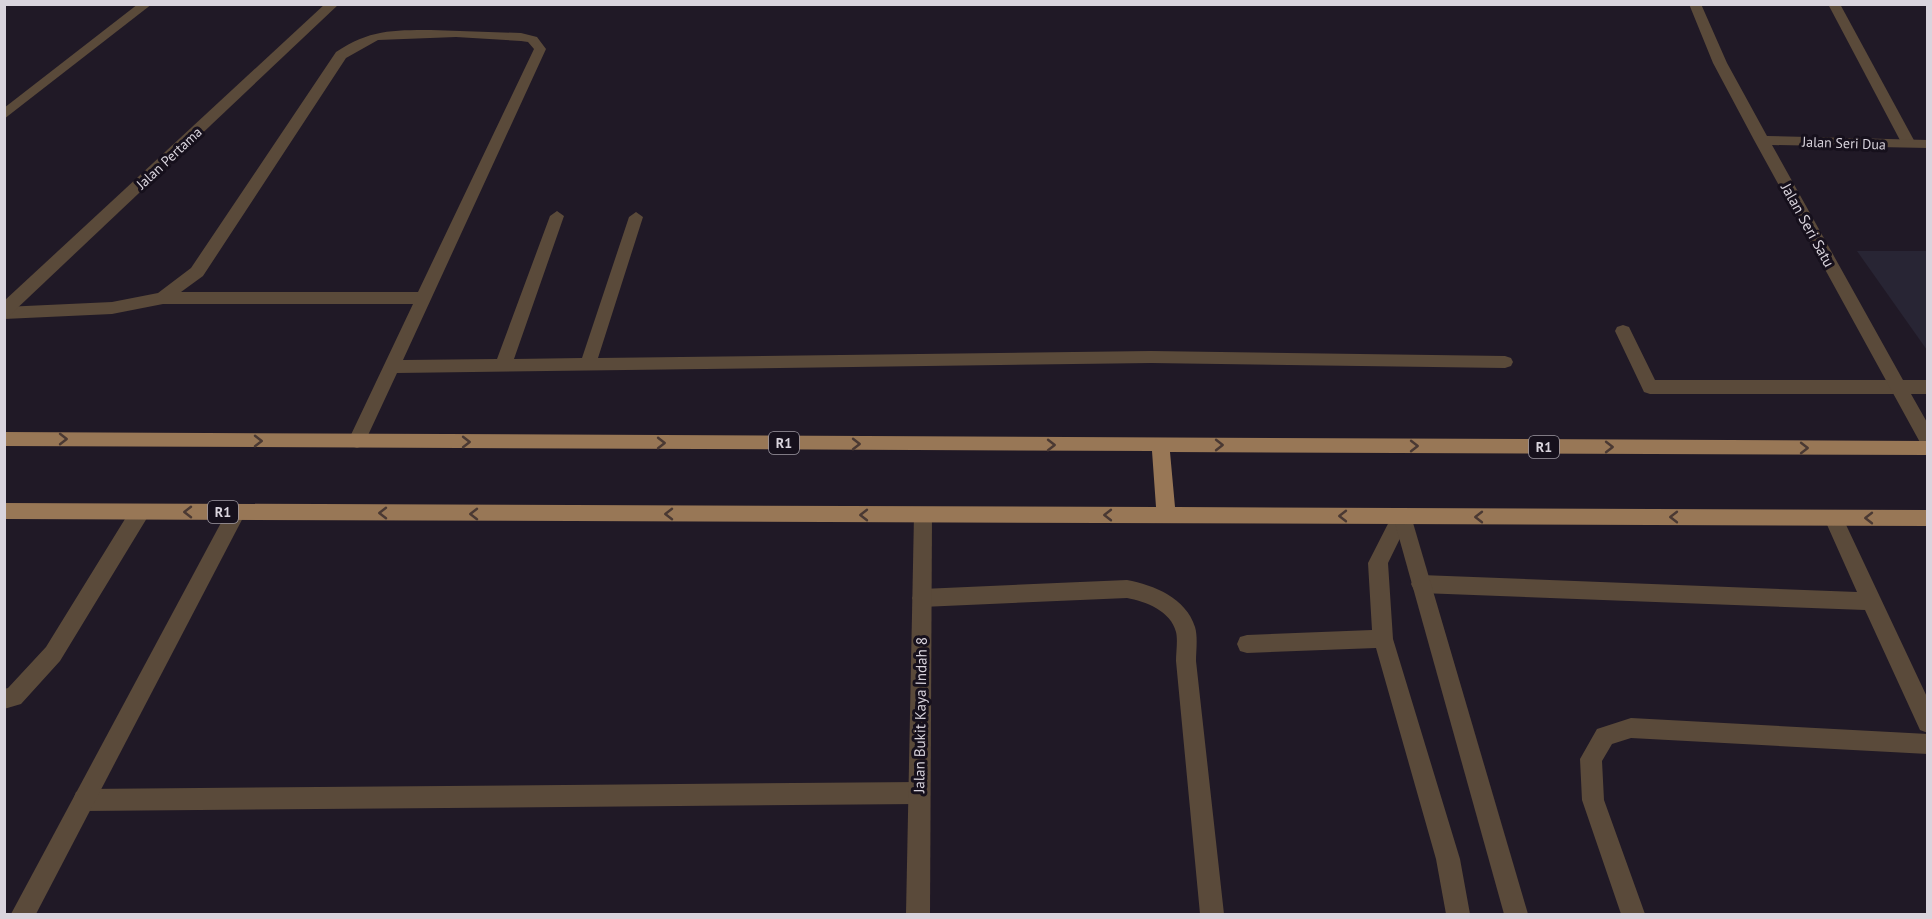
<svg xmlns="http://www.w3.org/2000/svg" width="1932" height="919" viewBox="0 0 1932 919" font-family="'PT Sans',sans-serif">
<rect width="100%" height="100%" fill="#201926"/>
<path fill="#282534" d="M1857,251H1927V350Z"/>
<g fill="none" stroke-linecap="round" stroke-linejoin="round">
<g fill="#5a4a3a" fill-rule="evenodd">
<path d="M1828,4H1840L1916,144L1914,147H1904L1902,144Z"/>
<path d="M431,30L521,33L537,37L546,49L403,360L497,359L550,216L557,211L564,216L514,359L582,358L629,217L636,212L643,217L598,358L1151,351L1505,356L1511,358L1513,362L1511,366L1505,368L1151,363L397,373L363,446L357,448L351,446L348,441L413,304H163L112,314L4,319V307L112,302L158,293L191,268L336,52C369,30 392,30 431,30ZM456,37L521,41L528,42L534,49L418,292H181L203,276L346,58L378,40Z"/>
<path d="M1623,325L1629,327L1655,380H1898L1904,382L1907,387L1904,392L1898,394H1650L1644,392L1615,331L1617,327Z"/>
<path d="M140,504L147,506L149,512L147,518L60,661L21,704L4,709V689L8,688L46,647L133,506Z"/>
<path d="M1402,508L1409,510L1411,516L1388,563L1393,639L1460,859L1470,914H1446L1436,859L1376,648L1247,653L1240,651L1237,644L1240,637L1247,635L1372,630L1368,563L1395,510Z"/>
<path d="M1833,510L1840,512L1928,699V733L1920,730L1865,610L1421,593L1414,590L1411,584L1414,578L1421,575L1857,592L1824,518L1826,512Z"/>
<path d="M1127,580C1154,585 1186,598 1195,627C1198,637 1196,651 1196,661L1224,914H1200L1176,661C1176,652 1178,640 1176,632C1171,611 1145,601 1127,598L922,607L915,604L912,598L915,592L922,589Z"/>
<path d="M1631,718L1928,734V754L1631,738L1612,744L1602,761L1604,800L1645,914H1621L1582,800L1580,759L1597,729Z"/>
<path d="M919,782L927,785L930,793L927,801L919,804L84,811L76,808L73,800L76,792L84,789Z"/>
</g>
<g fill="#5a4a3a" fill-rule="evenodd">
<path d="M138,4H152L4,119V108Z"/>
<path d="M325,4H339L10,315L4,317V301Z"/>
<path d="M1689,4H1701L1727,63L1767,136L1928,140V148L1772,145L1903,380H1928V394H1911L1928,424V448L1922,446L1754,140L1713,63Z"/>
<path d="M237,504L244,506L246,512L36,914H11L230,506Z"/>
<path d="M923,507L930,509L932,515L930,914H906L914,515L916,509Z"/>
<path d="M1402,508L1409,510L1411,516L1528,914H1504L1393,516L1395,510Z"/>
</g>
<path fill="#987756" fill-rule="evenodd" d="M4,432L1928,441V455L1170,452L1175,507L1928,510V526L4,519V503L1156,507L1152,451L4,446Z"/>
</g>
<defs><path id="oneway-chevron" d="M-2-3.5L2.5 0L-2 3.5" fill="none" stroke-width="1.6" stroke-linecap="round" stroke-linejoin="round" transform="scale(1.5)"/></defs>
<g stroke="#4a3933">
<use href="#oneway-chevron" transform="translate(63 439)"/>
<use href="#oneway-chevron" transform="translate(258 441)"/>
<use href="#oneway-chevron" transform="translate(466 442)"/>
<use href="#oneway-chevron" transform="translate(661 443)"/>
<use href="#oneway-chevron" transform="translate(856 444)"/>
<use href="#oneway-chevron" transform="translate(1051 445)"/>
<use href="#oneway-chevron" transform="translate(1219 445)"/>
<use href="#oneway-chevron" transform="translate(1414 446)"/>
<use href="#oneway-chevron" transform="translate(1609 447)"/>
<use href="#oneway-chevron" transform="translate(1804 448)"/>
<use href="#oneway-chevron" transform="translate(188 512) rotate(-180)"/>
<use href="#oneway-chevron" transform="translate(383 513) rotate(-180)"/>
<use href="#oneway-chevron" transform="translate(474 514) rotate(-180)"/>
<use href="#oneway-chevron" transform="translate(669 514) rotate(-180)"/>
<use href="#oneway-chevron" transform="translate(864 515) rotate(-180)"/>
<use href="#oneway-chevron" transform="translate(1108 515) rotate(-180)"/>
<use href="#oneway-chevron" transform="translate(1343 516) rotate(-180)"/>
<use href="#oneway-chevron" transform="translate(1479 517) rotate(-180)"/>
<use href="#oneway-chevron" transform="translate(1674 517) rotate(-180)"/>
<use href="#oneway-chevron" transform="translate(1869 518) rotate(-180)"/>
</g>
<g text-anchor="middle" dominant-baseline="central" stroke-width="6" stroke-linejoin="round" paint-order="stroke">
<g font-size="14" fill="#d9d4dd" stroke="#16101c">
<text transform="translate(1844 143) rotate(2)">Jalan Seri Dua</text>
<text transform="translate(169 158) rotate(-43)">Jalan Pertama</text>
</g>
<g fill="#16101c" stroke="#9e99a3" stroke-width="1.5">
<rect x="769" y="432" width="30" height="22" rx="4.5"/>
<rect x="1529" y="436" width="30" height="22" rx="4.5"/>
<rect x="208" y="501" width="30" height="22" rx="4.5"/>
</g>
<g font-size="14" font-weight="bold" fill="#d9d4dd">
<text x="784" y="443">R1</text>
<text x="1544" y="447">R1</text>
<text x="223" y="512">R1</text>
</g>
<g font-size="15" fill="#d9d4dd" stroke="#16101c">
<text transform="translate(1808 225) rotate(61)">Jalan Seri Satu</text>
<text transform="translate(920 715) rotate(-89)">Jalan Bukit Kaya Indah 8</text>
</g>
</g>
<rect width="1932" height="919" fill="none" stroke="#d9d4dd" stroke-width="12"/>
</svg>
